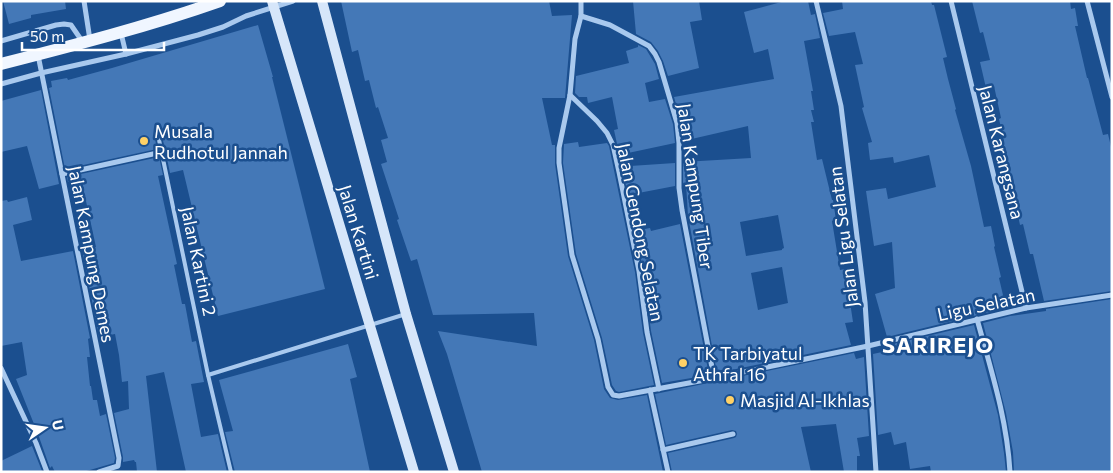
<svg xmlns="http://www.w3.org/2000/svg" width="1113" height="473" viewBox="0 0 1113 473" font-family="Commissioner,sans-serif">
<rect width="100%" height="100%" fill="#1b4f8f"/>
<g fill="#4478b7" fill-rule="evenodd">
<path d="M3,1H65L66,9L31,15V18L9,24Z"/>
<path d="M341,1H549L552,16L572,15L565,98H542L552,145H555V164L568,256L594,340L604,389L610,398L618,400L647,395L663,472H482L447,354L438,331L537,346L534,313L433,315L417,259L411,261L397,220L399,219L381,164L387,162L381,140L388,138L378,107L376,108L369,80L365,81L358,50L352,52Z"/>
<path d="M633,1H699L702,20L690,22L699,68L668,76L663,61L658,51L651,42L636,34Z"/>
<path d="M785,1H808L811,15L815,14L820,38L804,41L813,91H811L814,110H811L814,122H811L817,160L822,159L832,200H833L836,220L832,221L840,270L845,269L853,322L845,323L851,345L717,373L688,216L686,183L683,184V162L751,158L748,126L683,141L681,122L674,97L774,79L768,49L754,53L744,12ZM778,215L784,248L782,249V250L746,256L740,222ZM782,267L788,303L758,310L751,273Z"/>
<path d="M842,1H931L932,5H934L947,57L943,58L948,79L956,109L955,110L971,166L984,227L991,226L995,246L994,247L1001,277L999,278L1006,308L887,337L875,294L895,288L892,242L874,246L866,191L886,188L888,199L936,187L929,155L894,163L893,157L870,160L868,143L872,142L862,108L864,107L855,65L863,64L855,32L829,36L823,13L843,9Z"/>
<path d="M972,1H1070L1071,9L1075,8L1078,26H1075L1087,78H1088L1103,135L1108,134L1112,151V291L1044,301L1033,254H1030L1023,224L1020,225L1002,141H1004L999,119L1001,118L994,86L986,88L980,62L990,60L983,32L980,33Z"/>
<path d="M258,25L273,77H272L325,289L218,316L183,170L170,173L166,154V152L161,133L158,131L154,134L157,149L65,169L49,88L52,87L51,81L67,78L68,80L112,68Z"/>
<path d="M638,45L646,49L655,64L659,79L645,83L649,102L665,99L673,124L675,143L628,153L630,166L675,163V186L628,195L614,130L618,129L612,97L588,103L587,97H579L575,93L576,76L629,63L626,51L638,47Z"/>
<path d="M41,90L59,184L39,189L27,146L1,152V101Z"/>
<path d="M578,142L579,147L607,143L609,146L635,272L643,333L654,385L619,392L616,391L612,385L602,338L576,254L563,163L564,144Z"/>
<path d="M159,157L163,175L158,176L177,264L174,265L182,304H185L192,342L196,341L204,382L191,384L201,437L218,434L227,472H186L164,372L146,376L157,472H137L136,462H135L134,460L123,462V457L114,413L129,409L128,381L122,382L119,355L115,334L99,337L82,249L96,247L81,178L68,182L67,177Z"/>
<path d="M27,197L32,220L13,225L21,261L73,251L90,338L88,339L90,357H87L90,386H91L93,400H97L100,416L106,414L115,458L114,463L83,472H55L52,466L50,468L38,434L16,379L27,375L22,342L1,346V201L7,200L8,202Z"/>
<path d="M680,224L709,375L662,383L651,331L643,270L635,231L650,228L651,231Z"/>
<path d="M1112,299V472H1014L1013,452L1006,413L983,323L1010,316L1046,311V309Z"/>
<path d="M974,325L998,415L1004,453L1006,472H931L930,466L910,469L906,442L894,445L891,432L878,435L873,354L891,350L889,345Z"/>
<path d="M348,344L357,377L350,379L370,472H235L225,432L233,431L219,380Z"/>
<path d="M854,353L856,359L864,357L869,436L857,438L860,456H857V472H844L836,424L801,427L811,472H672L668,453L734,438L736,437L737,434L736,431L732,430L666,445L655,394Z"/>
<path d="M32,446L42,471L1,472V461Z"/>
</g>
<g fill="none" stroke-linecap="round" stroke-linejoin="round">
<g stroke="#a9c9ee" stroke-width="4">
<path d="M158,135L208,375"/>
<path d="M231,472L208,375L406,314"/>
</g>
<g stroke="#a9c9ee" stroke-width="5">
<path d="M84,1L90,40"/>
<path d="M581,1V16L575,39L570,95L559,148V163L572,255L598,339L608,387L613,395L619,396L705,380L868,346L1026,308L1112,295"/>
<path d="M816,1L841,106L865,302L876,472"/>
<path d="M951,1L1026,308"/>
<path d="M1087,1L1112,97"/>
<path d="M581,16L610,25L649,46L655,54L659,62L677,123L679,143V188L682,210L714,378"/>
<path d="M121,33L126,54"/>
<path d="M1,41L56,25L64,24L71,25L82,41"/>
<path d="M38,55L119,458L118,466L99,472"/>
<path d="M1,84L41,73L126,54L198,35L223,27L246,16L293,1"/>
<path d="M570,95L597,121L607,133L613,145L619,172L639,271L647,332L659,389"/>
<path d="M62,174L162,152"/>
<path d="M977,319C991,370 1007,419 1010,472"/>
<path d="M1,368L36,443L47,472"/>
<path d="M650,390L668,472"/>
<path d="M663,450L733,434"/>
</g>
<g stroke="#d6e6fa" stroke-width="10">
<path d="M272,1L414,472"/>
<path d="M322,1L406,314L454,472"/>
</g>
<path stroke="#f0f6ff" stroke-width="12" d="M1,64C75,45 149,26 220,1"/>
</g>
<g fill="#ffd166" stroke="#1b4f8f" stroke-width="2">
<circle cx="144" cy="141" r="5"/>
<circle cx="683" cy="363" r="5"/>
<circle cx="730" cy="400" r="5"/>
</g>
<g text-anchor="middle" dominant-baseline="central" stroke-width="5" stroke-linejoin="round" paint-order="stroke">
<g font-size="18" fill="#fff" stroke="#1b4f8f" text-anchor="start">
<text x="154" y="131">Musala<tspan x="154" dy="21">Rudhotul Jannah</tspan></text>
<text x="693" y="353">TK Tarbiyatul<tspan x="693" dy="21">Athfal 16</tspan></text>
<text x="740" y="400">Masjid Al-Ikhlas</text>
</g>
<g font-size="18" fill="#fff" stroke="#1b4f8f">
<text transform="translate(1002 152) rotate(76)">Jalan Karangsana</text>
<text transform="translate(696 186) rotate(82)">Jalan Kampung Tiber</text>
<text transform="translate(359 232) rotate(73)">Jalan Kartini</text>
<text transform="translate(641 232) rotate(79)">Jalan Gendong Selatan</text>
<text transform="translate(843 237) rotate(-97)">Jalan Ligu Selatan</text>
<text transform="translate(92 254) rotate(79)">Jalan Kampung Demes</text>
<text transform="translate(199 261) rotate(78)">Jalan Kartini 2</text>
<text transform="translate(986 304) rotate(-12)">Ligu Selatan</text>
</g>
<g font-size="22" font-weight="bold" letter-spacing="1" fill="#fff" stroke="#1b4f8f">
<text x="938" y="344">SARIREJO</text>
</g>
</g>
<rect width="1113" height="473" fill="none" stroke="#ffffff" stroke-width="5"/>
<g transform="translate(45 428) rotate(77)" stroke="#1b4f8f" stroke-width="4" paint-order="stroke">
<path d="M0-4L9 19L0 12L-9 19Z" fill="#ffffff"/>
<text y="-8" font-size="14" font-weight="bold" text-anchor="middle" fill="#ffffff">U</text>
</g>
<path d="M22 42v8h142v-8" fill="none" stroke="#ffffff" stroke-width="2.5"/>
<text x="30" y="42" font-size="15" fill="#ffffff" stroke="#1b4f8f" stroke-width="4" paint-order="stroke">50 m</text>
</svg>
